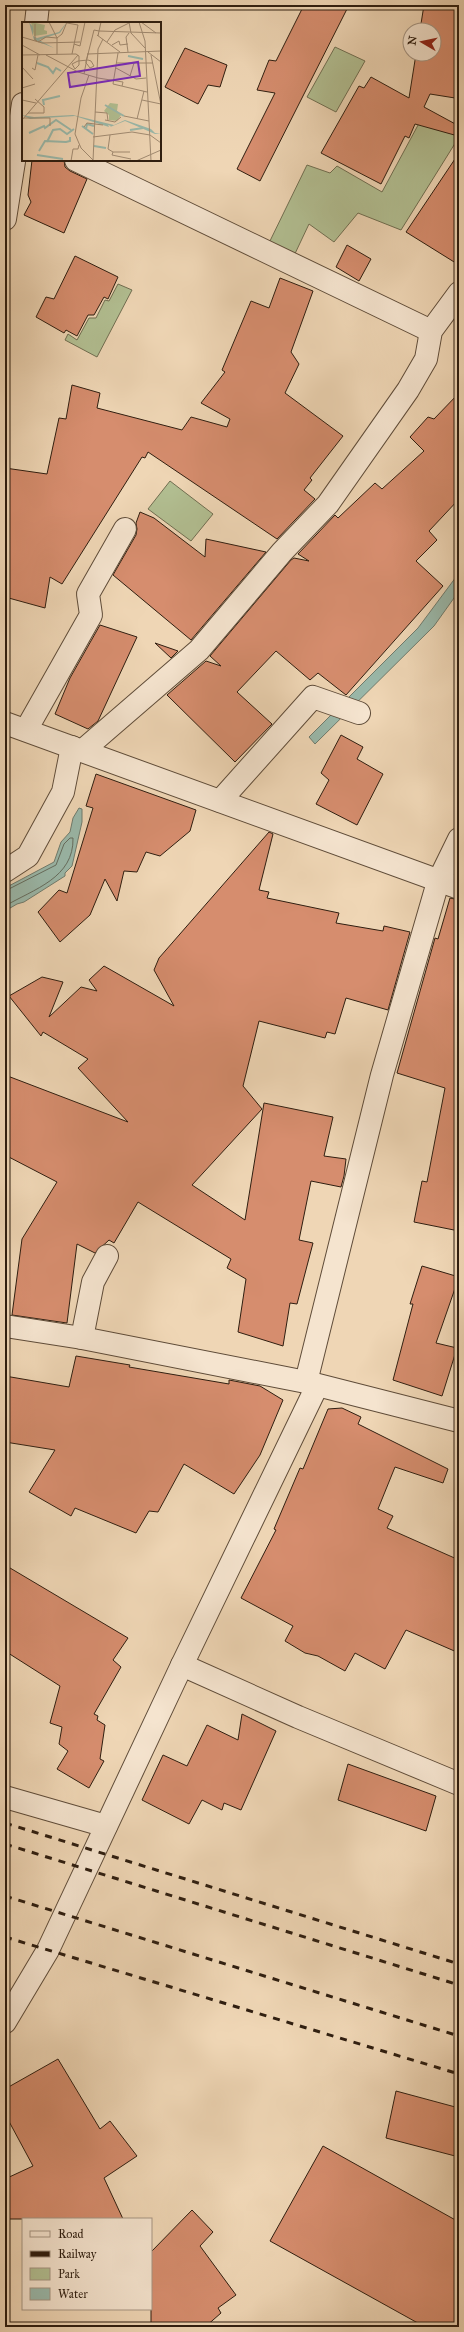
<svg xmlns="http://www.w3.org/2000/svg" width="464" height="2332" viewBox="0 0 464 2332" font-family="'IM FELL Great Primer',serif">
<rect width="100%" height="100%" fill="#efd6b5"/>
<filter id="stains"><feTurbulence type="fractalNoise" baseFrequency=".005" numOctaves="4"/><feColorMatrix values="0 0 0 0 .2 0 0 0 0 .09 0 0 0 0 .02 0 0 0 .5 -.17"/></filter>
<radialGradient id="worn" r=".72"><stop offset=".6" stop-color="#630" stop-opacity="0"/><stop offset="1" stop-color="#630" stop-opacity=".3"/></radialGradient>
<g fill="#b2bf92" stroke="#706e51">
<path d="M335,47L365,61L336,112L307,97Z"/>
<path d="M424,114L459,137L401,230L358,213L334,242L309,224L292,260L268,245L307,165L330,173L337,166L382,192Z"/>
<path d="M118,284L132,290L97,357L65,340L68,334L77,340L89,318H96L105,300L109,301Z"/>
<path d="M170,481L213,514L191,541L148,509Z"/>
</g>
<g fill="#9ab9ab" stroke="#6f7b6d">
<path d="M459,573V591L434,626L315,744L309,737L418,628Z"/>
<path d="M79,808L82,809V822L72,866L65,873V876L24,902L17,904L5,911V888L54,862L61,842L70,832L73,818Z"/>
</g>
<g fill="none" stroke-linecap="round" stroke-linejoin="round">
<path stroke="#646c5e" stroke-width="1" d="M5,891L56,865L64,844L70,838H73C74,878 34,889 5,906"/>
</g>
<g fill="#d68d6e" stroke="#2f1e10">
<path d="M304,5H349L260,181L237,169L275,93L257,90L269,60L276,61Z"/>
<path d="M424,5H459V71L455,98L430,94L424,107L459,126V132L458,136L415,124L409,138L405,136L381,184L321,153L359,86L364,88L371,77L409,98L416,54H434V30H420Z"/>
<path d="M185,48L227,65L220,87L208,85L198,104L165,87Z"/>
<path d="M459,153V265L406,232Z"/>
<path d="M32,160H64L65,167L70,171L87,179L64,233L24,215L31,202L28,195Z"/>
<path d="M347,245L371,259L359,281L336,267Z"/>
<path d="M75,256L118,277L108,299L104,297L94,315H88L77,336L66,330L64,333L36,317L46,297L54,299Z"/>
<path d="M280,278L313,291L291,352L299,364L285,393L343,436L310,478L312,480L304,490L315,499L277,539L148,452L145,458L142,457L62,584L50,577L45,608L5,597V468L47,474L59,418L66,419L72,385L100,393L97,408L182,430L191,417L227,427L230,419L201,403L225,372L222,370L251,301L269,308Z"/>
<path d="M459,393V499L429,531L437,540L416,561L443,586L346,695L318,673L310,680L276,651L237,692L272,724L235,762L167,695L206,661L221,666L210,656L291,560L294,558L309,561L298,554L335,515L338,518L375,483L382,489L424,451L410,437L428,417L434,419Z"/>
<path d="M140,512L154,518L205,557L206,539L266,552L191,640L113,575L136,535L137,529L136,523Z"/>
<path d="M100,625L137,637L98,721L88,729L55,714L70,678Z"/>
<path d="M155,643L178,651L171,658Z"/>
<path d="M341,735L363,747L357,759L383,774L357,825L316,804L329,780L321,773Z"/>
<path d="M96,774L196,810L190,831L160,856L146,852L137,872L124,871L117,901L105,879L90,915L60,942L38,912L59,890L67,893L93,808L86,806Z"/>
<path d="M269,832L273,834L259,890L269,892L267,898L339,913L336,923L383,931L384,926L410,932L388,1010L346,998L335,1034L327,1032L325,1038L259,1021L243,1086L262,1109L192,1185L245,1220L264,1103L333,1117L324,1156L346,1159L344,1176L341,1187L311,1181L299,1240L313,1243L297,1304L290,1303L283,1346L238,1332L246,1279L227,1268L231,1259L138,1202L114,1243L109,1240L95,1253L77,1244L67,1323L12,1315L22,1239L57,1182L5,1155V1075L128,1122L78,1068L88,1059L43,1032L41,1036L9,996L42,977L63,982L49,1017L81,987L97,991L89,980L104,966L174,1006L154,970L159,958Z"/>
<path d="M450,898L459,900V1231L414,1222L422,1181L427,1182L445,1088L397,1073L435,938L438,939Z"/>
<path d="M422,1266L459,1277L436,1343L457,1348L442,1396L393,1380L413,1304H410Z"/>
<path d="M76,1356L130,1365L129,1367L229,1384V1380L260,1386L283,1400L260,1455L234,1494L184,1464L158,1512L149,1511L136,1533L75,1508L71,1516L29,1492L55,1450L5,1442V1376L69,1387Z"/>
<path d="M342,1408L361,1417L358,1424L448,1469L443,1483L395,1467L378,1509L393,1516L387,1528L459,1560V1653L406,1630L385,1669L355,1653L345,1671L318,1656L305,1653L285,1641L293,1626L241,1598L276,1530L274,1529L300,1468L303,1469L328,1409Z"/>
<path d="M5,1565L128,1638L113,1660L121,1667L94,1714L98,1716L97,1720L105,1725L100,1759L104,1761L89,1788L57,1769L68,1751L59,1744L62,1727L50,1723L60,1686L5,1651Z"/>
<path d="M242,1714L276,1731L241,1810L224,1803L222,1810L202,1800L189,1824L142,1800L163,1755L187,1766L207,1725L238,1740Z"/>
<path d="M348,1764L436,1796L426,1831L338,1800Z"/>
<path d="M58,2059L100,2129L110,2121L137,2156L104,2178L123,2219H5V2179L33,2166L5,2114V2089Z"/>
<path d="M396,2091L459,2108V2157L386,2138Z"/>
<path d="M323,2146L459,2222V2327H425L270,2241Z"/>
<path d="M192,2210L213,2232L200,2246L236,2295L218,2308L221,2313L205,2327H151V2252Z"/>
</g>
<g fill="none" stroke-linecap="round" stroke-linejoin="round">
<g stroke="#5f4c39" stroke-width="24">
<g id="minor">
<path d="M36,23L38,5"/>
<path d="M76,160L431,331"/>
<path d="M5,219L23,104"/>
<path d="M5,723L459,888"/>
<path d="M26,730L91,615L88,594L125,529"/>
<path d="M82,751L199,650L282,552L328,504L408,390L426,359L431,331L459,293"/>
<path d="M220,801L313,697L359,713"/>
<path d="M5,871L28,856L63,792L72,747"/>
<path d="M5,1326L82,1338L306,1382L459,1421"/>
<path d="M82,1338L93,1282L107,1256"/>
<path d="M306,1382L382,1075L438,882L459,839"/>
<path d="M182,1665L298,1717L459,1784"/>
<path d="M5,1797L106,1826"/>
<path d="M5,2022L48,1950L182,1665L317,1386"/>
</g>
</g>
<use href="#minor" stroke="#f5e4cf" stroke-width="22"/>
<g stroke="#2f1e10" stroke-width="3" stroke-dasharray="7 7" stroke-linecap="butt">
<path d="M5,1823L459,1964"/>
<path d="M5,1844L459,1985"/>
<path d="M5,1896L459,2036"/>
<path d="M5,1937L459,2074"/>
</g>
</g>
<g transform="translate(22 22)">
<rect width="139" height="139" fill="#efd6b5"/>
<path d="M9,0L23,3L22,8L25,9V12L12,14ZM88,81L96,82L95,89L99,93L95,99L87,98V93L82,89Z" fill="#b2bf92"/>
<path d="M7,0L11,5V14L15,16L37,10L45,0L38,11L17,18L32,26L12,18ZM0,93L12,95L51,93L92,103L103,98L129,107L133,111H139L133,112L103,99L88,105L89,104L86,103L87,105L53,94L8,97Z" fill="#9ab9ab"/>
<path fill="none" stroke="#9ab9ab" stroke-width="2" d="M106,34L121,37M15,41L26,45L31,51L34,46L39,49M22,83L21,78L38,74M83,83L102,94M60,104L71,112M64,107L65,102L72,104M108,108L121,106M7,111L22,104L23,106L34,98L49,108M25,120L31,108L38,107L45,112L52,107M72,124L84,126M17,129L23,119L44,120L48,119V115M15,133L41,137"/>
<path fill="none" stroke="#a28c73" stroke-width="1" d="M27,0L35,16V32M107,0L109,11L123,26M117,0L123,19L129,139M119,0L134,11M45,1L56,3L50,32M13,2V18L15,19M75,13L98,30M76,14L77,9L139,11M0,15L20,21L58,20M16,20L24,15L35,16L40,12L45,0M85,20L93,8L107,1M52,22L58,24L63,0M0,23L18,33M90,23L97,19L98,23L106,22M106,30L104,15L107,11M126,30L139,40M96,31L91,62L125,70M66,32L139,29M66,32L72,8L77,9L79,0M0,33L54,32L57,34V43L53,47L50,42L56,39L66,38L69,39L72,44L68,46L65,42L64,41V39L65,36L66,32M24,33L56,50L76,56M129,33L139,83M95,41H131M0,45L11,57M10,46L13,48L16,33M94,46L114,57L124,56M62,52L66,31M67,53L59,76L53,112L59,126L71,138M108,54L112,41M76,56L101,60L100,64M0,66L13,62M0,78L14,81M120,78L139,82M73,90L85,91L86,99M6,91H22V85L13,77M102,94L127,99M2,96H28V104M115,97L122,69M0,98L56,33M83,98L93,100L99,95M62,105L65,101L81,103M88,113L86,127L91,130L90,133L109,137M71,115L110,110L128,113L139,121M91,130H108M49,139L51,127H56L57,123M71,139L76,27L81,17M114,139L139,128"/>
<path fill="#7b2cbf" fill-opacity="0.15" stroke="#7b2cbf" stroke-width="2" d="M116,40L118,54L48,65L46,51Z"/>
<rect width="139" height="139" fill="none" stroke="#2f1e10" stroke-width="2"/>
</g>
<rect width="464" height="2332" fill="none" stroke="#efd6b5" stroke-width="20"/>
<rect x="6" y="6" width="452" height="2320" fill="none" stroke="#2f1e10" stroke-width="2"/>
<rect x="10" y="10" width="444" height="2312" fill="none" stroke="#2f1e10"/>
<rect x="22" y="2218" width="130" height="92" fill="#f5e4cf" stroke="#a69583"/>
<rect x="30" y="2231" width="20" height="6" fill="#f5e4cf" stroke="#a69583"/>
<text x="58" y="2238" font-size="12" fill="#2f1e10">Road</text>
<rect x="30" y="2251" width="20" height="6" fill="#2f1e10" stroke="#a69583"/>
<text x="58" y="2258" font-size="12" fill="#2f1e10">Railway</text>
<rect x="30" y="2268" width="20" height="12" fill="#b2bf92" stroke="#a69583"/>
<text x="58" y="2278" font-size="12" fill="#2f1e10">Park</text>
<rect x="30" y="2288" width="20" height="12" fill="#9ab9ab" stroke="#a69583"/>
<text x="58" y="2298" font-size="12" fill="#2f1e10">Water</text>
<g transform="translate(422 42) rotate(279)"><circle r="19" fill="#f5e4cf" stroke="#a69583"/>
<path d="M0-3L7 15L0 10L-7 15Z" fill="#8f2418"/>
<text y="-6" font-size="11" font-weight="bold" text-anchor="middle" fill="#2f1e10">N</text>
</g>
<rect width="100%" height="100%" filter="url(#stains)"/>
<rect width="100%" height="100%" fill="url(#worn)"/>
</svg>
